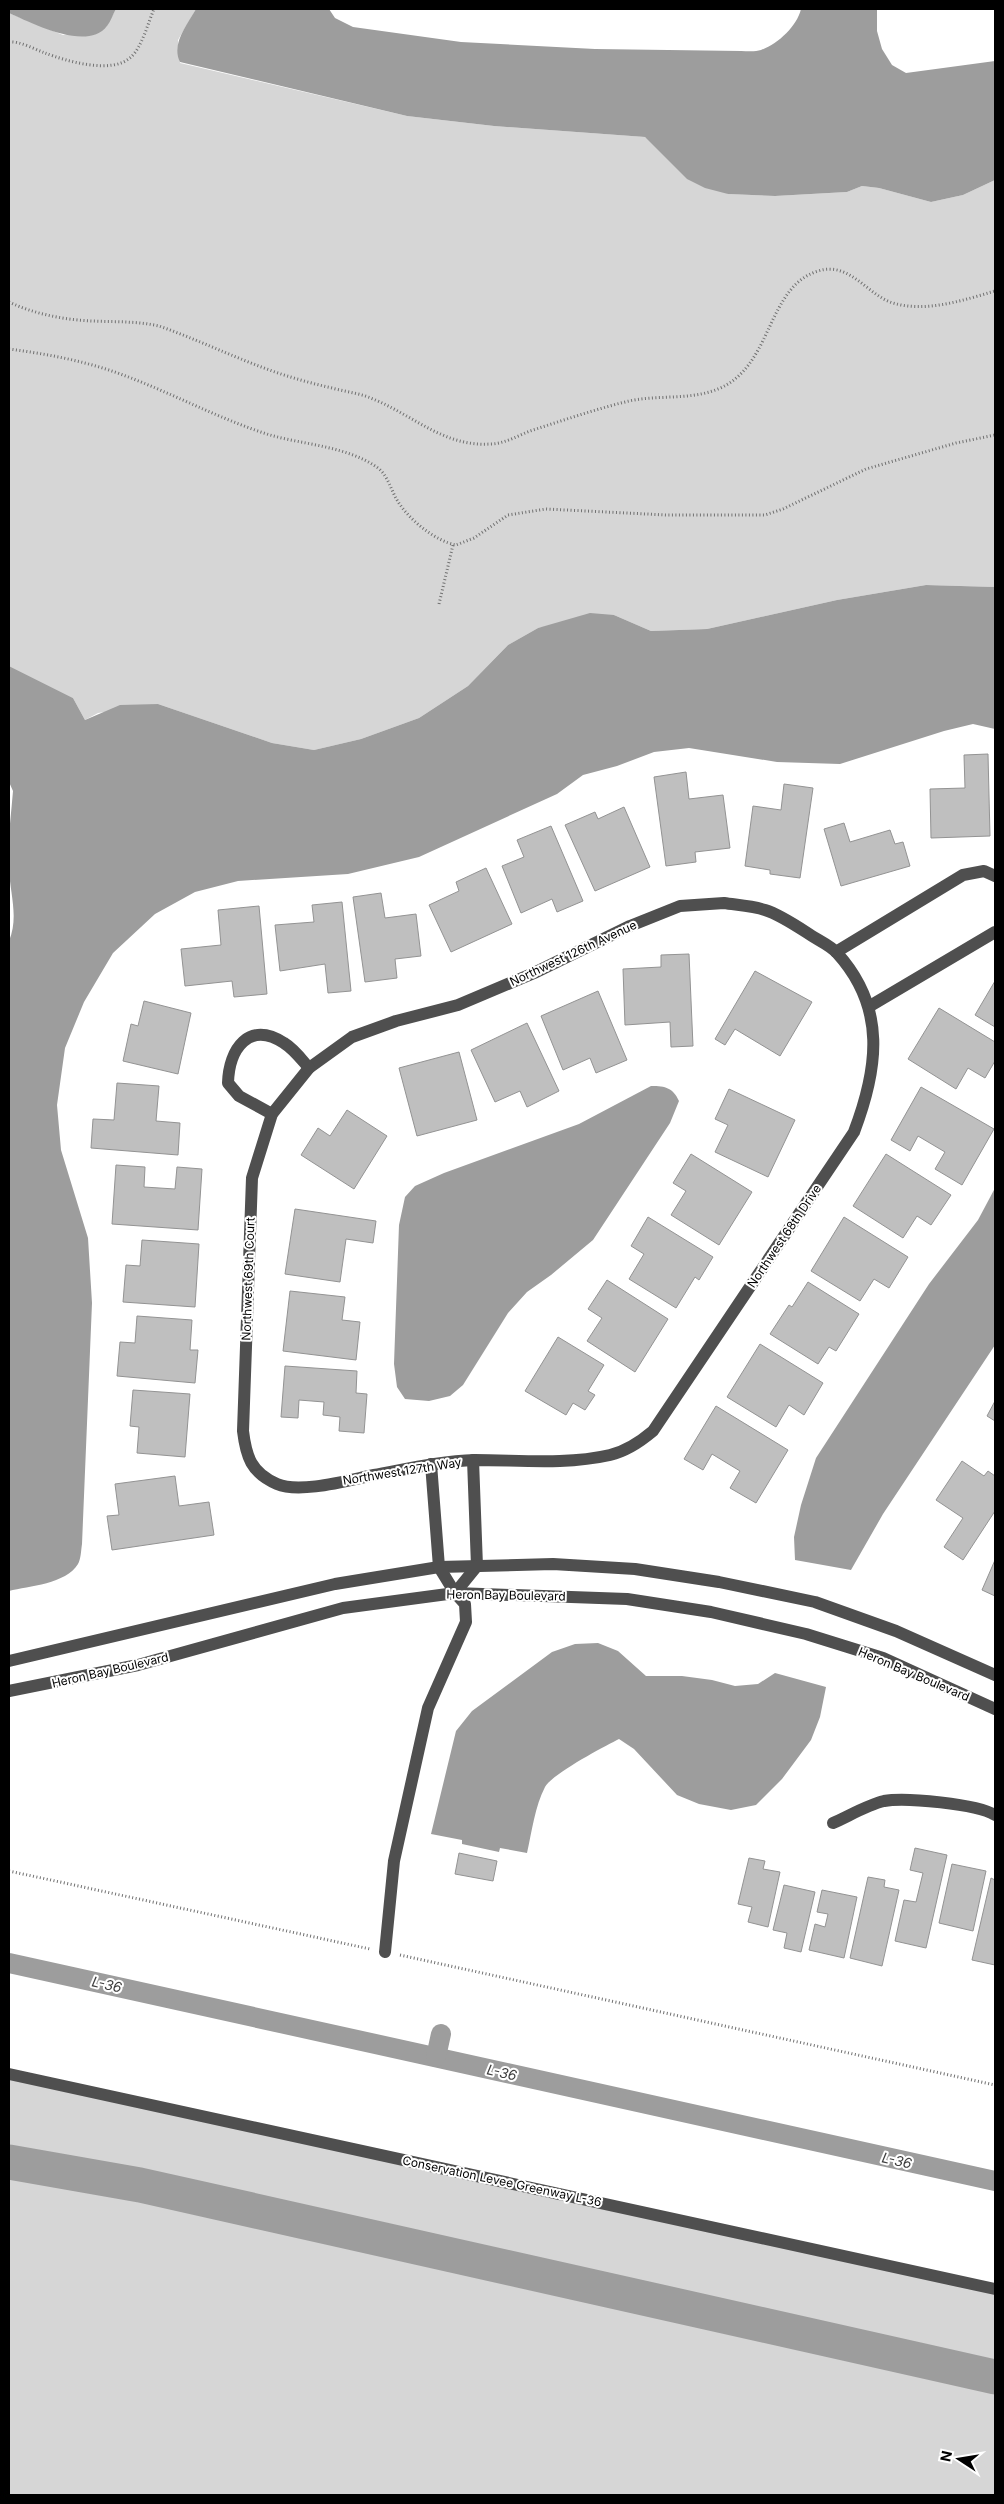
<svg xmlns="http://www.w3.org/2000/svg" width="1004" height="2504" viewBox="0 0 1004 2504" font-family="Inter,sans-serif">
<rect width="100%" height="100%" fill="#fff"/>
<g fill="#d6d6d6">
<path d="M116,9H196L178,40L180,63L193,66L407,116L494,126L645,137L728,194L775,196L847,192L862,186L879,188L931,202L963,195L995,180V587L926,585L837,600L707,629L651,631L614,615L538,628L508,645L468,686L419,718L361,739L314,750L272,743L158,704L98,713L85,720L73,698L9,666V13L63,35L106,27Z"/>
<path d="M9,2074L995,2289V2495H9Z"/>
</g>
<g fill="#9d9d9d">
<path d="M9,9H116C113,14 111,21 107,26C87,52 32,23 9,13Z"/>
<path d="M196,9H329L335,18L353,27L461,42L595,49L741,51C747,51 755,52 761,50C778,44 797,26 801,9H877V31L882,49L892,65L906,73L995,61V180L963,195L931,202L879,188L862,186L847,192L775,196L728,194L705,188L687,179L645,137L494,126L407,116L180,62C171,44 187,25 196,9Z"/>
<path d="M926,585L995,587V729L973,724L944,731L840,764L777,762L689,748L654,752L617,766L583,775L557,794L419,857L348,874L238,881L195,892L155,914L113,953L84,1002L65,1048L57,1105L61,1150L88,1238L92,1303L82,1544C81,1550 81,1559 78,1564C66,1584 29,1586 9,1591V941C19,917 10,894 9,869C7,843 11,817 13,791L9,782V666L73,698L85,720L120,705L158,704L272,743L314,750L361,739L419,718L468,686L508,645L538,628L590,613L614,615L651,631L707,629L837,600Z"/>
<path d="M651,1086C666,1086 673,1088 679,1101L670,1123L593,1240L551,1275L527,1292L508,1313L463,1385L450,1396L429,1401L405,1399L397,1387L394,1364L399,1225L405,1197L415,1186L444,1173L579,1124Z"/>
<path d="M995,1188V1345L883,1514L851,1570L795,1560L794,1537L801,1505L816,1458L929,1284L978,1220Z"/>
<path d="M598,1643L618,1651L646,1676H682L712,1680L735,1686L758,1684L775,1673L826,1687L820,1717L811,1740L782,1779L756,1805L731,1810L699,1804L677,1795L634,1749L619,1739C605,1746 552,1774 545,1787C535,1806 532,1831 527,1853L500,1848L499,1852L462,1844V1840L431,1834L456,1731L472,1711L552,1652L575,1644Z"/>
</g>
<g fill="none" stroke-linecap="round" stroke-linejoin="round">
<g stroke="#9d9d9d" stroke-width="20">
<path d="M9,1963L995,2181"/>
<path d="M436,2057L441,2034"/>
</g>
<path stroke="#9d9d9d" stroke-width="35" d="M9,2162L140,2185L995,2377"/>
</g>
<g fill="#bfbfbf" stroke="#939393">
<path d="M988,754L990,836L931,838L930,789L965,788L964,755Z"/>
<path d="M686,772L689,799L723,795L730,848L695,852L696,862L666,866L654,777Z"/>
<path d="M784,784L813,788L800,878L770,874V870L745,866L753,806L781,810Z"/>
<path d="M624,807L650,867L595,891L565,825L595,812L598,819Z"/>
<path d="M844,823L850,842L890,830L895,844L903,842L910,866L841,886L824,829Z"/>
<path d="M551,826L583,901L557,912L552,899L521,913L502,866L524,857L517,840Z"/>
<path d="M486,868L512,924L451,952L429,905L459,891L456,882Z"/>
<path d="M381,893L385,918L416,914L421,956L395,959L397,978L365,982L353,897Z"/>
<path d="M342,902L351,991L328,993L325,964L280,971L275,925L314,922L312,905Z"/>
<path d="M259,906L267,994L234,997L232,981L185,986L181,949L221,945L218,910Z"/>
<path d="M689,954L693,1046L671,1047L670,1022L625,1025L623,969L661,967V955Z"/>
<path d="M755,971L812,1002L780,1056L735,1029L725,1045L715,1039Z"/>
<path d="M995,981V1027L975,1015Z"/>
<path d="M598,991L627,1060L596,1073L590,1058L563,1070L541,1016Z"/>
<path d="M144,1001L191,1013L178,1074L123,1061L131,1024L138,1026Z"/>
<path d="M939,1008L995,1042V1061L985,1078L968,1068L956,1089L908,1059Z"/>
<path d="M527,1023L559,1091L527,1107L520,1091L495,1102L471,1050Z"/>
<path d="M459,1052L477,1120L417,1136L399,1068Z"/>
<path d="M117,1083L159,1086L156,1121L180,1123L178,1155L91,1148L93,1119L114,1120Z"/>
<path d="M921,1087L994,1129L962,1185L935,1169L945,1152L918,1136L910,1151L891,1140Z"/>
<path d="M729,1089L795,1120L768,1177L715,1152L728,1125L715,1119Z"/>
<path d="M347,1110L387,1136L354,1189L301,1155L318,1128L330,1136Z"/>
<path d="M691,1154L752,1192L719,1245L671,1215L686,1191L673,1183Z"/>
<path d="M886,1154L951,1195L931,1225L917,1216L903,1238L853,1206Z"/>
<path d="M116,1165L145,1167L144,1187L175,1189L177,1167L202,1169L198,1230L112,1224Z"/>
<path d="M295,1209L376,1221L373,1243L346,1239L340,1282L285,1274Z"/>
<path d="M648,1217L713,1257L699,1280L695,1277L676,1308L629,1279L644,1254L631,1246Z"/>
<path d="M844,1217L908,1257L889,1288L874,1279L860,1301L811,1271Z"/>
<path d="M142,1240L199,1244L195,1307L123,1302L126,1265L140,1266Z"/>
<path d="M607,1280L668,1319L635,1372L587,1341L602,1318L588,1309Z"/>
<path d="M808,1282L859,1314L836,1351L829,1347L818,1364L770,1334L789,1305L792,1307Z"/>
<path d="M290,1291L345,1297L342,1320L360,1322L356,1360L283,1351Z"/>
<path d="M137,1316L192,1320L190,1350H198L195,1383L117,1376L120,1342L135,1343Z"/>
<path d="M558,1337L604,1365L588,1391L595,1395L585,1410L573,1403L566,1415L525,1391Z"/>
<path d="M760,1344L823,1383L804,1415L789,1405L776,1427L727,1397Z"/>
<path d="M285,1366L357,1371L356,1393L367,1394L364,1433L339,1431L340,1417L323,1415L324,1402L299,1400L298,1418L281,1417Z"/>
<path d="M133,1390L190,1394L185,1457L137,1453L139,1427L130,1426Z"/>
<path d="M995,1401V1421L987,1416Z"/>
<path d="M716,1406L788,1450L756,1503L730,1488L740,1471L712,1454L703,1470L684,1459Z"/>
<path d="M962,1461L984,1476L988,1471L995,1476V1511L963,1560L944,1547L963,1518L936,1500Z"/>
<path d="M175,1476L179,1506L209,1502L214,1535L112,1550L107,1516L119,1515L115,1484Z"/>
<path d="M995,1560V1596L982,1590Z"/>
<path d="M915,1848L947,1855L926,1948L895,1941L904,1900L916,1902L923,1873L910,1870Z"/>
<path d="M459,1853L497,1861L493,1881L455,1874Z"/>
<path d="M749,1858L765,1861L763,1869L780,1872L768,1927L748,1922L752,1907L738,1904Z"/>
<path d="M952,1864L986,1871L973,1931L939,1923Z"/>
<path d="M868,1877L885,1880L884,1887L899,1890L882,1966L850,1958Z"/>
<path d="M991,1878L995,1880V1965L972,1960Z"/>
<path d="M784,1885L815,1892L801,1952L784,1948L787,1933L773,1930Z"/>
<path d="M822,1890L857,1897L844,1958L809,1950L815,1924L825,1927L828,1914L817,1912Z"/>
</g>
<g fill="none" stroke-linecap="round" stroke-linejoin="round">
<g stroke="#717171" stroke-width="3" stroke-dasharray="1 2.5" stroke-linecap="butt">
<path d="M9,42C20,41 34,49 45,53C66,61 112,75 131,57C142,47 148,23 154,9"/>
<path d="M9,302C34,314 65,320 93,321C115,322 137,321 159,326C199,340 237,359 278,373C296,379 314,384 332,388C346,392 360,393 373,399C413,415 444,447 490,444C504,444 517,436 530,431C561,421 593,410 625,402C655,394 689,401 718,389C773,367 766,287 818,271C850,261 867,295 893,303C926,313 964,300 995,291"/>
<path d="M9,349C47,354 86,361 123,375C172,393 219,419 270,435C305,445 347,446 378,468C388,476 391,490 397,500C408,519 435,541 456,545L474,538L508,515L546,509L666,515H765L783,509L866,469L956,443L995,435"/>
<path d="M439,604L453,545"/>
<path d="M9,1871L370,1949"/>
<path d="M400,1955L995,2085"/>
</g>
<g stroke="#4f4f4f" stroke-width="12">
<path d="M724,903C737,905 753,906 765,910C781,915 798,927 812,936C820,941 831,946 837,953C887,1008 878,1069 854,1132L653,1431C640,1442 627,1451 610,1455C566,1465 520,1460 475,1460C441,1461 407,1469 374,1475C349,1480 300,1494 277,1484C251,1473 246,1456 243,1431L252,1178L272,1114L309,1068L352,1037L396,1021L458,1005L534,973L630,926L680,906Z"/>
<path d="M836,952L963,875L984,871L995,876"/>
<path d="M870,1006L995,932"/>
<path d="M272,1114L239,1096L228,1083C229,1049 249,1020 284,1043C294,1049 302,1060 309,1068"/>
<path d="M455,1593L477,1566L473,1460"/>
<path d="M9,1661L335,1584L439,1567L553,1564L635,1569L719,1582L815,1602L896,1631L995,1675"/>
<path d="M9,1691L138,1665L343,1608L455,1593L627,1599L711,1612L806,1634L883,1658L995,1709"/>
<path d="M833,1823C849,1816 867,1805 884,1801C905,1797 977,1804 995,1815"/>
<path d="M385,1952L394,1861L428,1708L466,1622L465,1604L455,1593L439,1567L431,1464"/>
<path d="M9,2074L995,2289"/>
</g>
</g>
<g text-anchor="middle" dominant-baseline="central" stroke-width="4" stroke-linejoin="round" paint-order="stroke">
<g font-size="12" fill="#000" stroke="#fff">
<text transform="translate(573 953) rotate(-25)">Northwest 126th Avenue</text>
<text transform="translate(784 1236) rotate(-56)">Northwest 68th Drive</text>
<text transform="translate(248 1279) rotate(-88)">Northwest 69th Court</text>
<text transform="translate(402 1471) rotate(-9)">Northwest 127th Way</text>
<text transform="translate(506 1595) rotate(1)">Heron Bay Boulevard</text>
<text transform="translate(110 1670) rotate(-13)">Heron Bay Boulevard</text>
<text transform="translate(914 1674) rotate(23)">Heron Bay Boulevard</text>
<text transform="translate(502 2181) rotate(12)">Conservation Levee Greenway L-36</text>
</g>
<g font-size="14" font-style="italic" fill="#3e3e3e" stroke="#fff">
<text transform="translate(107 1984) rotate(13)">L-36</text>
<text transform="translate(502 2072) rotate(13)">L-36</text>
<text transform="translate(897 2160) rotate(13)">L-36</text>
</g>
</g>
<rect width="1004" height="2504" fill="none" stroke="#000000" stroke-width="20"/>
<g transform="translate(959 2459) rotate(282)" stroke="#ffffff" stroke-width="4" paint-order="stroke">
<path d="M0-4L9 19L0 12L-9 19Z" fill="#000000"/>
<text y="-8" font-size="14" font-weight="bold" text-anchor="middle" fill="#000000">N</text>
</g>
</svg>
